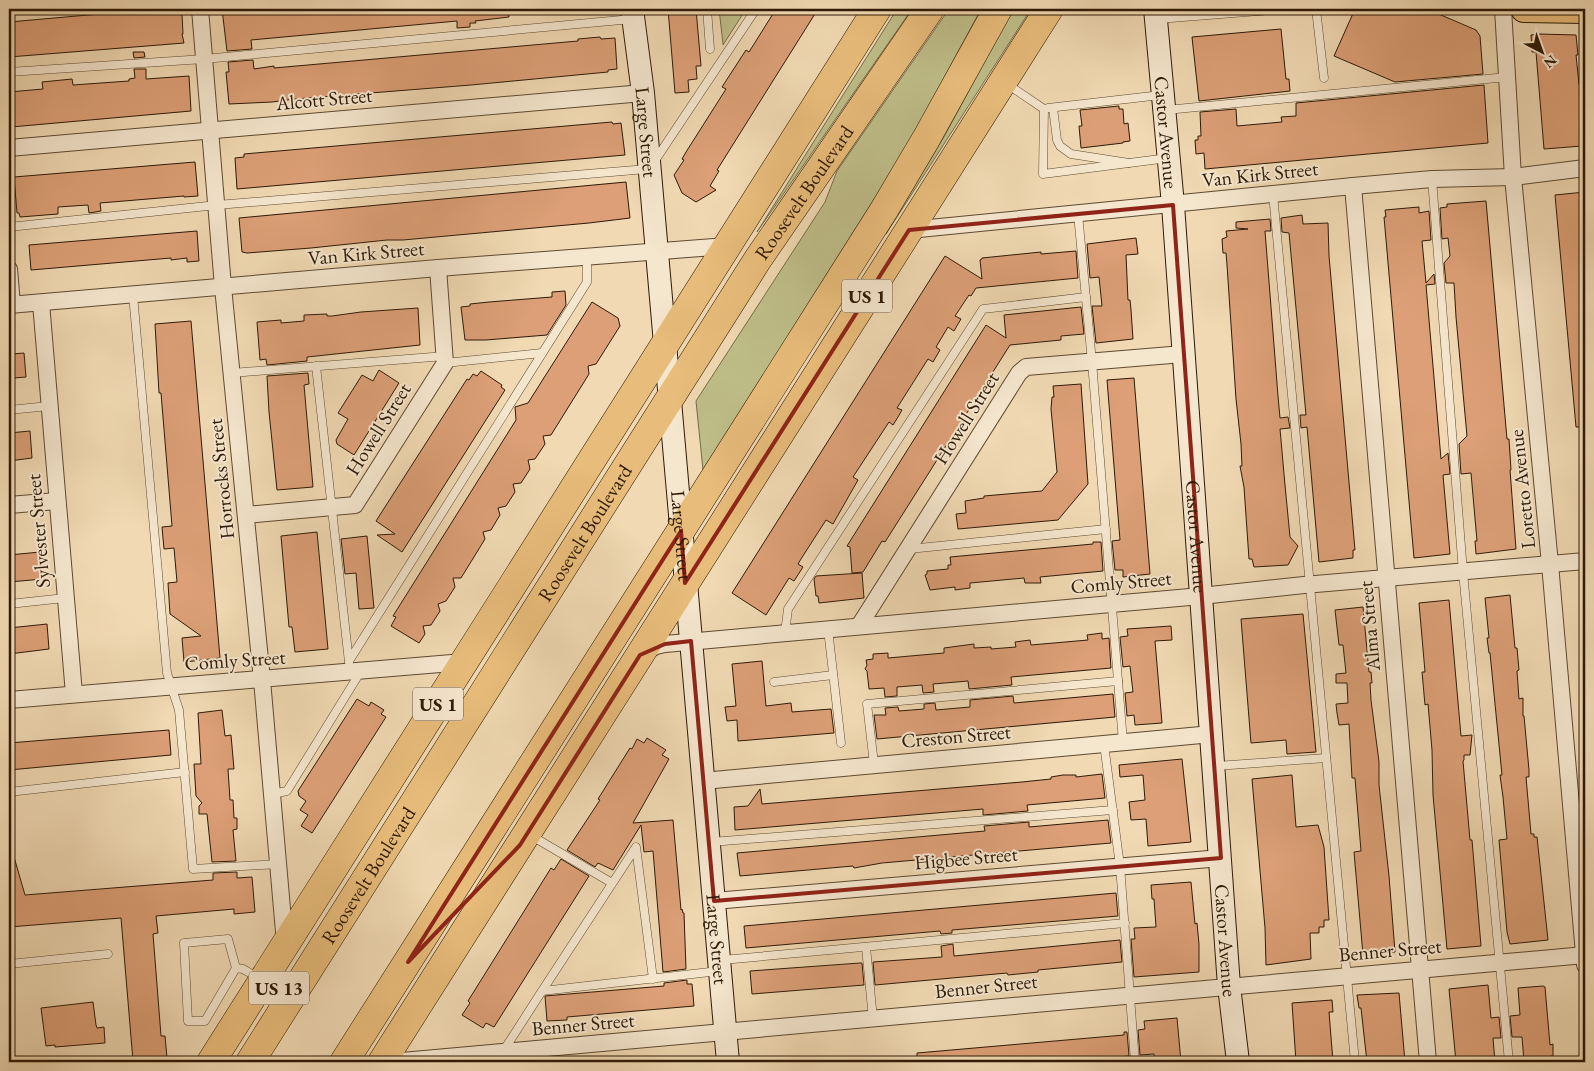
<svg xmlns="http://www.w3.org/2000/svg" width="1594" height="1071" viewBox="0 0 1594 1071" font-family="'EB Garamond',serif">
<rect width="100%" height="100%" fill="#f0d9b3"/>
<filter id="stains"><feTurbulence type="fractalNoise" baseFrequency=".004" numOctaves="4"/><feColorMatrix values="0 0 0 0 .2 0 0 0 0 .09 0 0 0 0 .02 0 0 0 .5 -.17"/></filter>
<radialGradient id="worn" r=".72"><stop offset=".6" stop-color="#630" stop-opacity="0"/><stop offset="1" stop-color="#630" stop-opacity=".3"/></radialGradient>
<g fill="#bfbe89" stroke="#766c48">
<path d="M719,9H746L723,45V44Z"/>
<path d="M897,9H912L757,232Z"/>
<path d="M949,9H981L905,150L703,470L696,401L825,202L837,171Z"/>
<path d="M1013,9H1031L886,234L945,135Z"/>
</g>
<g fill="#dc9f77" stroke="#2e1a06">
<path d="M156,9H180V15L182,14L183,34H182L184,43L9,57V22Z"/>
<path d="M222,9H508L509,17L475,21L476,23H470V27L457,28V21L251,40L252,49L227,51Z"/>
<path d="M668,9H696L701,66H696L697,79L688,80L689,92L675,93Z"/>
<path d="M776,9H818L717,170L719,171L710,186L716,190L696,202L682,193L674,175L684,160L682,159L686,152L726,89L722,87L746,50L749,52Z"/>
<path d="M1355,9H1427L1476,30L1480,36L1483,74L1395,82L1334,56Z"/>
<path d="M1281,29L1286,79H1289L1290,91L1199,101L1192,37Z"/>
<path d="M1539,34L1576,35L1578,55H1576L1579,84H1585V119H1580L1582,146L1544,149L1536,52H1532L1531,35Z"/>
<path d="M600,37L601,39L615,38L617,69L608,70V72L471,85L295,99L272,102L229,104L226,72H229L228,62L253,60L254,69L274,66V68L578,41V39Z"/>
<path d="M133,52H144L145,57L134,58Z"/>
<path d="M134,69H146V79L189,76L191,111L11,127L9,109V92L43,89L42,82L72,79L73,85L129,81V79L135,78Z"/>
<path d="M1484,85L1488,143L1205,169L1204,153L1196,154L1195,140H1198V136H1201L1200,112L1236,109L1237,126L1282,122L1281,117L1296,116V103Z"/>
<path d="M1119,106V109H1123L1124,124L1128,123L1130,141L1123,142V143L1081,148L1079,126H1082L1080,110Z"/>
<path d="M612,122L613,124L621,123L625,155L237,189L235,158L244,157V154Z"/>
<path d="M195,162L198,196L184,197V196L100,203L101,211L89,213L88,205L58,207V214L20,217L19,213H17L14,177Z"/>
<path d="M626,182L630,218L589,223L403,240H387L311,248L247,253L242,252L239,218Z"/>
<path d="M1585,192V427H1576L1555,195Z"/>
<path d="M1486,201L1507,439H1509L1511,470H1510L1516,549L1476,554L1475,541H1477L1471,473L1461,474L1459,444L1467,436L1456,317L1454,283H1446L1444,263L1450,256L1448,238L1442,239L1440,208L1447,207V204Z"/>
<path d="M1419,207V213L1429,211L1431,240L1422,241L1426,283L1434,274L1435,284L1426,285L1441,459L1448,453L1450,474L1443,475L1450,554L1414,558L1384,217H1386L1385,210Z"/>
<path d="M1302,215L1303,224L1328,223L1329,256L1355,550H1353V558L1319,562L1307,427L1301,428L1300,415H1306L1289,233L1282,232L1281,218Z"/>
<path d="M1270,219L1271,231H1265L1278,396L1280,418L1288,417L1290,428L1280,429L1285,485L1290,537L1298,546L1288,565L1254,567L1252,559H1249L1244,487L1240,466H1242L1241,444L1236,399L1227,265L1226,253H1223L1222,239L1227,237L1226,231L1248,229L1236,228V222Z"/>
<path d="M197,231L199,261L187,262V258L171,260V258L31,270L29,245Z"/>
<path d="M1136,238L1138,254L1126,255L1128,300H1130L1131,310L1133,339L1096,343L1092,306H1102L1099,277L1090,278L1087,244Z"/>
<path d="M1076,251L1078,278L976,288L971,296L969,295L955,316L961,319L958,324L954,331L948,327L936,347L940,350L933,362L928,359L897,408L902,410L898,417L893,425L889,422L853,477L858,480L833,524L826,520L801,559L798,564L803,567L794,581L789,578L766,615L732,593L945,256L982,279L980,260L982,259V258L1041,252V254Z"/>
<path d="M565,291L566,305L547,335L486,340H465L461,307L470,306V304L489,302L552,297V292Z"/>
<path d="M592,302L618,318L620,326L596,364L588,366L589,374L551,435L543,436L545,444L535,459L528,460L530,469L521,483L513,484L515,492L506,506L498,508L500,515L491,530L483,532L485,539L461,578H453L455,587L446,601L438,604L440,611L431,625L423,626L425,634L419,643L391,626L396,617L393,616L516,420L515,407L528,403Z"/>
<path d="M1081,307L1084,334L1061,336V340L1010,345L885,542L882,541L863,572L852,573L850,547L847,546L986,325L1006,338L1004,315Z"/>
<path d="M418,308L420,345L307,357V361L267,365L266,359L260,360L257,322L281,320V323L304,321V315L327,314V316H332L361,312Z"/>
<path d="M191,321L220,658L184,662L182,638L201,636L170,614L168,583L177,582L174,548L164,549L162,527L172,526L161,393H159L155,324Z"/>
<path d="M24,353L26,377L14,378L13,376L9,377V356H12V354Z"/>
<path d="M379,370L399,383L354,455L337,444L336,440L348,419L338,413L362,375L373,381Z"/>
<path d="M481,371L502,385L501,387L505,390L402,552L377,535L395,534L376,521L467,379L469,380L473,374L477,376Z"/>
<path d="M308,373L309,384L304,385L313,487L277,490L269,412L267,376Z"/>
<path d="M1134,378L1150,574L1123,577V570H1115L1112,541L1120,540L1107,380Z"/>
<path d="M1081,384L1088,484L1058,520L958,529L956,514L966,513L965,501L984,498V496L1042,491L1057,472L1051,409L1052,397H1054L1053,386Z"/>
<path d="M30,431L32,458L9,461V433Z"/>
<path d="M317,532L328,649L295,652L292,627H289L281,536Z"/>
<path d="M367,536L374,608L359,609L356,573L345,574L341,539Z"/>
<path d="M1093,542H1101L1103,571L1040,577L1041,583H1025L1024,578L970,583V588L955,590V587L930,590L925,575L927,574V571L948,569V565H951L950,557L1093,544Z"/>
<path d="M40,552L43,579L9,582V555Z"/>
<path d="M862,573L864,598L819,603L818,596H816L814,579L816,576Z"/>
<path d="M1510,595L1515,648H1517L1519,670L1517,671L1519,699L1523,698V716H1524L1529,770V777H1526L1531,834H1534V837H1537L1548,940L1510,944L1507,932L1499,840L1507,839L1503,797L1500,775H1502L1490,653H1489L1487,638H1489L1485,598Z"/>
<path d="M1449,600L1461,736L1472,735L1470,755H1464V760L1463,761L1470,840H1472L1473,852L1481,946L1447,949L1433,795L1432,750L1428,704L1425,705L1422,672H1425L1419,603Z"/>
<path d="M1363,607L1369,672H1371L1372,683H1370L1371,700L1379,762V785L1389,876L1395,952L1363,955L1354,852L1361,851L1355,778H1352L1349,724L1339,725L1337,713L1336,704L1348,703L1347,683H1336V674L1346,673L1343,645H1339L1335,610Z"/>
<path d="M1303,614L1316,752L1287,754L1286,740L1251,743L1241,619Z"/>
<path d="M47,624L49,649L9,654V628Z"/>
<path d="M1171,626L1172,640L1155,641L1162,723L1135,725L1134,715L1127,716L1125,693L1133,692L1130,666L1123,667L1120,637L1128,636L1127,629Z"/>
<path d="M1102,633V639L1109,638L1111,668L1011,677L1012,685L969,689L968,681L933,684L934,692L923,693L922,685L897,687V696L885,697L884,688L869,689L867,671L865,669L867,665L866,660L873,659V654L888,653V658L944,653V648L974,644V648L991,647V649L1016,647L1015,642L1030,640L1031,645L1088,640L1087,635Z"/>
<path d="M762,661L766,706L791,703L792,712L831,709L834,733L738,741L737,720L727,721L725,707L736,706L732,664Z"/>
<path d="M1113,694L1115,717L877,739L874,715H886L885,708L898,707L899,711L924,709V704L935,703L936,710L970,707V700L1013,696L1014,703Z"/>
<path d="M357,699L369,706L371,702L384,710L381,714L386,717L312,833L301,826L308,815L300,810L306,801L299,796L298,791Z"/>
<path d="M222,710L225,736L231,735L234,769H228L230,800H233L234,818H237V829L233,830L236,861L212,862L207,814H199V806L202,803L196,796L194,764H201L198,713Z"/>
<path d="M169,730L171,755L9,770V743Z"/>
<path d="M647,738L666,750L662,755L669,759L633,823L673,820L681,910L682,909L683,913H684L686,969L663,972L653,851L644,852L641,825L613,870L598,863L595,867L567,850L600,800L598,799L630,748L632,749L637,739L644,743Z"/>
<path d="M1182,759L1191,842L1148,846L1146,819L1131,820L1129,802L1145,800L1143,775L1120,777L1119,765Z"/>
<path d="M1102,774L1105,798L1027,805L1028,811L983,815V809L735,830L734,807L748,806L760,789L762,804L1022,782L1051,779V777L1063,775H1076V777Z"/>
<path d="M1292,775L1296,827L1318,825L1324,847L1329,920H1324V927H1319V933H1310L1311,959L1266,965L1265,928L1252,779Z"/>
<path d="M1108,820L1111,843L882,863L854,868L853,866L740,876L737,853L985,831L984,826L1029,822V827Z"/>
<path d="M9,850H12L25,895L213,880V873L237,872V878L252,877L255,912L234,914V909L156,916L158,933L153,934L161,1036H165L167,1058L133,1061L121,918L9,927Z"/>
<path d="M561,859L589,876L494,1027L486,1023L483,1028L462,1015L470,1003L468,1001L551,868L554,870Z"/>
<path d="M1191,882L1195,924L1197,923L1199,944V972L1134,977L1131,939H1135L1134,928L1156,927L1154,899H1152L1151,885Z"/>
<path d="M1116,893L1118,916L952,930V933L941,934L940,931L746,948L744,926Z"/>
<path d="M1120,940L1122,962L1038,970V972L1008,975L1007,973L875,985L873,962L942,957L941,946L953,944L954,956Z"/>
<path d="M860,963H862L864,985L752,994L750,971Z"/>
<path d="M687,980V984H692L694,1006L567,1017V1020L547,1021L545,996L664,986V983Z"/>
<path d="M1488,985L1491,1018L1499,1017L1501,1038H1493L1495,1062H1456L1449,989Z"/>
<path d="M1543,986L1545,987L1550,1045L1553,1044V1056H1551L1552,1062H1524L1522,1037H1512L1510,1016L1520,1015L1518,988Z"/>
<path d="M1399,993L1405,1062H1367L1361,1008H1359L1357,995Z"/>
<path d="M1332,1000L1333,1012H1329L1333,1062H1296L1292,1003Z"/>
<path d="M93,1002L96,1025L97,1028L104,1027L105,1043L55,1047V1045L46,1046L41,1008Z"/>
<path d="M1177,1018L1181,1062H1155L1154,1054L1140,1055L1138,1030L1145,1029L1144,1021Z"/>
<path d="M1124,1032H1127L1129,1056L1059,1062H917V1053L1124,1035Z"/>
</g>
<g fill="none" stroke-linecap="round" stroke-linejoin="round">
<g stroke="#5e4a31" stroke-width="9">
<g id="lane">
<path d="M707,9L710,49"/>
<path d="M1316,9L1324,78"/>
<path d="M1158,19L1284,9"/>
<path d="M9,72L204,59L632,19"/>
<path d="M1007,84L1044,109L1043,174L1129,163"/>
<path d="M1048,108L1161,95"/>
<path d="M1053,108L1057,140L1060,146L1071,154L1129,163L1168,158"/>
<path d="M1166,110L1507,77"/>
<path d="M654,162L756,9"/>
<path d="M1432,179L1463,572L1509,1062"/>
<path d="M1273,194L1355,1062"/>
<path d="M1078,214L1092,362L1123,742"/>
<path d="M9,227L217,205L647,169"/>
<path d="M133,295L167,673L179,710L193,869L278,864"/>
<path d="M445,363L542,353"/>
<path d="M316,366L349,662"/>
<path d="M232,373L445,356"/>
<path d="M9,410L49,406"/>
<path d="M909,549L1106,529"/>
<path d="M9,604L65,598"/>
<path d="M828,629L841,743"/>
<path d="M785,633L788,609L983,309L1086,297"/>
<path d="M349,661L587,282V257"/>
<path d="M774,682L833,675"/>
<path d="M1104,744L1120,866L1135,1062"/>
<path d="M874,764L867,704L1118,681"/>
<path d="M1216,766L1326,758"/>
<path d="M9,792L185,772"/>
<path d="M272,794L287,791L361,671"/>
<path d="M530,835L612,883"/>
<path d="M711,842L1113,810"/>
<path d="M866,947L873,1019"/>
<path d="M722,960L1125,923"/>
<path d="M9,964L108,954"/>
<path d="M236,968L205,1021H188L184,943L228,939L236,968L243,969L259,978"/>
<path d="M542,991L636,847L653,979"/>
<path d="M504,1050L542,991L719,971"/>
</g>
</g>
<g stroke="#5e4a31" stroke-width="18">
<g id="street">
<path d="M200,9L223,287L262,680L285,943"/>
<path d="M1503,9L1513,177L1550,564L1585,965"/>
<path d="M9,148L643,93"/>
<path d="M1353,186L1428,1062"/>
<path d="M909,230L1353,186L1432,179L1513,177L1585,168"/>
<path d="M9,269L12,305"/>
<path d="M41,303L74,694"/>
<path d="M9,305L438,268L727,246"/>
<path d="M9,505L57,501"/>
<path d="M246,515L355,505L445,363L438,268"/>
<path d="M859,626L1019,373L1026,367L1183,354"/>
<path d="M643,653L656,646L665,644L1201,596L1304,585L1585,561"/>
<path d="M9,700L464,662"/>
<path d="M703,781L1212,734"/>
<path d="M714,901L1221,858"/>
<path d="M391,1062C789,1027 1187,989 1585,955"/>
</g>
</g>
<g stroke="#2e1a06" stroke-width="24">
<g id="secondary">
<path id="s1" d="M632,9L643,93L728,1062"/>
<path id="s2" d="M1155,9L1173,205L1229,986L1238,1062"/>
</g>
</g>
<g stroke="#2e1a06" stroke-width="28">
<path id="primary" d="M1524,9L1585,10"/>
</g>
<g stroke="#2e1a06" stroke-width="29">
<g id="highway">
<path d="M211,1062L877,9"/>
<path id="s3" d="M250,1062L758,259L930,9"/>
<path d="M344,1062L884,210L926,139L998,9"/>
<path d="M382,1062L1049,9"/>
</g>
</g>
<use href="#lane" stroke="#f5e6ce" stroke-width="8"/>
<use href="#street" stroke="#f5e6ce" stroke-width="16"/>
<use href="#secondary" stroke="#f5e6ce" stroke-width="22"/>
<use href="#primary" stroke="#e8bc7a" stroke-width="26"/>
<use href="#highway" stroke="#e8bc7a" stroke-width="28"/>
</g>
<path fill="none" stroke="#8f2418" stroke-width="4" stroke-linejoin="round" d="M1173,205L1221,858L714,901L691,641L665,644L640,655L520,845L408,962L681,531L685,583L909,230Z"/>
<g text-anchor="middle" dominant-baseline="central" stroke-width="4" stroke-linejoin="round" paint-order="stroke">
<g fill="#f5e6ce" stroke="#6a5742" stroke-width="1">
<rect x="842" y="279.5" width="50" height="33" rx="4"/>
<rect x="413" y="687.5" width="50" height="33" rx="4"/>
<rect x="249" y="971.5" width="60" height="33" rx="4"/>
</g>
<g font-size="19" font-weight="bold" fill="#2e1a06">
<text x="867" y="296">US 1</text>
<text x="438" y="704">US 1</text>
<text x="279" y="988">US 13</text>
</g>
<g font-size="20" fill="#2e1a06" stroke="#f5e6ce">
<text transform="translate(324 99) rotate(-5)">Alcott Street</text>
<text stroke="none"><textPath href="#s1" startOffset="124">Large Street</textPath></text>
<text stroke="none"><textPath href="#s2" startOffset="124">Castor Avenue</textPath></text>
<text transform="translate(1260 174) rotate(-6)">Van Kirk Street</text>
<text stroke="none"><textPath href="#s3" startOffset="1031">Roosevelt Boulevard</textPath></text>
<text transform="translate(366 253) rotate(-5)">Van Kirk Street</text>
<text transform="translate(966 418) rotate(-58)">Howell Street</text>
<text transform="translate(378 429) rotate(-58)">Howell Street</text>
<text transform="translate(221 479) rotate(-96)">Horrocks Street</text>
<text transform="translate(1522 489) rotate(-96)">Loretto Avenue</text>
<text transform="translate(38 531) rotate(-95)">Sylvester Street</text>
<text stroke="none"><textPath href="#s3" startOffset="626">Roosevelt Boulevard</textPath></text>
<text stroke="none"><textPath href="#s1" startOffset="529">Large Street</textPath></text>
<text stroke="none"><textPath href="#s2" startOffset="529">Castor Avenue</textPath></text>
<text transform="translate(1121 582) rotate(-5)">Comly Street</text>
<text transform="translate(1369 626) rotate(-95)">Alma Street</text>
<text transform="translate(235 660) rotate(-4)">Comly Street</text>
<text transform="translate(956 736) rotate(-5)">Creston Street</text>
<text transform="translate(966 858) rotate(-5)">Higbee Street</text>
<text stroke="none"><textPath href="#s3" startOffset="221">Roosevelt Boulevard</textPath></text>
<text stroke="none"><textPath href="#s1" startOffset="934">Large Street</textPath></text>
<text stroke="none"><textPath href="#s2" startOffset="934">Castor Avenue</textPath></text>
<text transform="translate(1390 950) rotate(-5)">Benner Street</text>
<text transform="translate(986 986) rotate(-6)">Benner Street</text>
<text transform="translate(583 1024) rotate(-5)">Benner Street</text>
</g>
</g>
<rect width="1594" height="1071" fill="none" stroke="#f0d9b3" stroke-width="30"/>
<rect x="10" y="10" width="1574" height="1051" fill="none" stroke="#2e1a06" stroke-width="2.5"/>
<rect x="15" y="15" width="1564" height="1041" fill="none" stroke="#2e1a06"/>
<g transform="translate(1542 52) rotate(139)" stroke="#f5e6ce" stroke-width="4" paint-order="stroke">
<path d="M0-4L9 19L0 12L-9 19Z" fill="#2e1a06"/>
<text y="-8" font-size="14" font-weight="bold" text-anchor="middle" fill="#2e1a06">N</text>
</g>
<rect width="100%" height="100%" filter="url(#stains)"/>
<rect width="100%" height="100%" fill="url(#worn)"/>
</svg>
